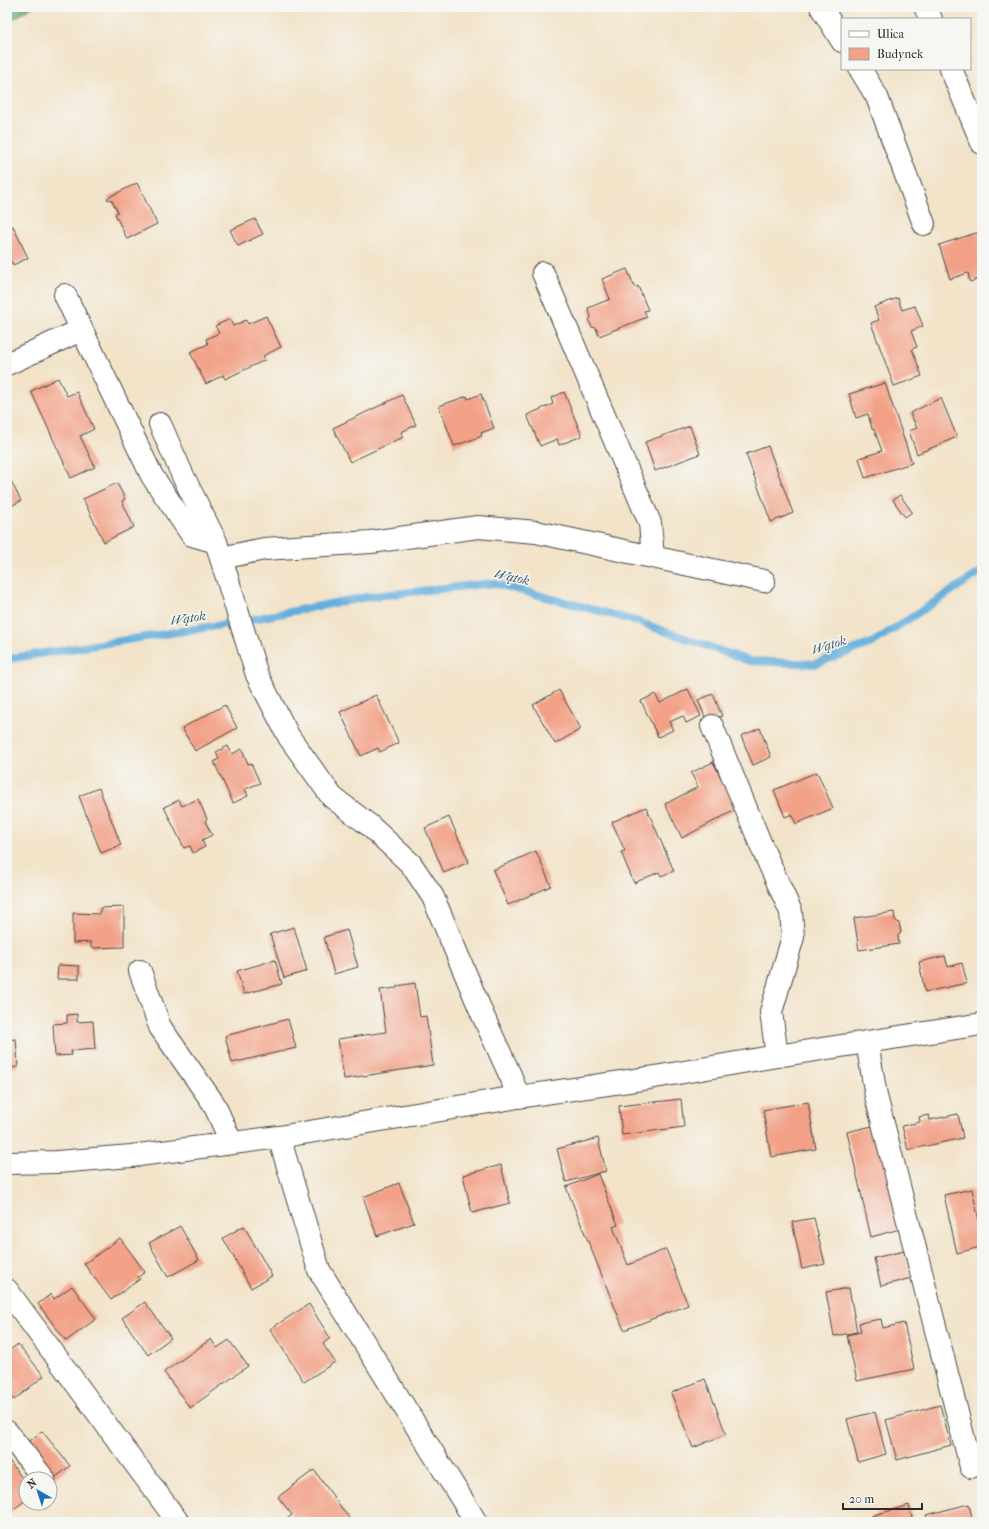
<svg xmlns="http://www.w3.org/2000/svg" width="989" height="1529" viewBox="0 0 989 1529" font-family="'IM FELL French Canon',serif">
<rect width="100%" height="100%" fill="#f6f6f2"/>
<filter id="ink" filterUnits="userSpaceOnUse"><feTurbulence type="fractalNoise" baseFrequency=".025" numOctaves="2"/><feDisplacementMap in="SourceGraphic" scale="8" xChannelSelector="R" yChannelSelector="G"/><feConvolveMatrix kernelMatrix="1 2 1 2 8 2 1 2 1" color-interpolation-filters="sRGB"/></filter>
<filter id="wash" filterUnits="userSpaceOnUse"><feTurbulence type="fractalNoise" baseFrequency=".012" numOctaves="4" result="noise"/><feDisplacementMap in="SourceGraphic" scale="16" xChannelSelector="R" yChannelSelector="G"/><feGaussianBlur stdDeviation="0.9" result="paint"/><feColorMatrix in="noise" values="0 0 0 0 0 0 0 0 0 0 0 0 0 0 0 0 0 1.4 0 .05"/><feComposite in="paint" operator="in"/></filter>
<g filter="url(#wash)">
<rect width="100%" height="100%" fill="#f2e3c9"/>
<path fill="#6cb57c" stroke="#4c7054" d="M7,7H31V8L7,23Z"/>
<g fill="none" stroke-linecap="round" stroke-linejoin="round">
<path stroke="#64aedc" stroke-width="8" d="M7,659L227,624L366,597L493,583L636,621L749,661L815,664L872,643L982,571"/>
</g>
<g id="blocks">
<g fill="#f2a187">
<path d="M137,183L157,224L127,239L115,214L118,212L111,199L108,200L107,198Z"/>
<path d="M255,219L263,234L238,246L230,230Z"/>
<path d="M13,226L28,258L13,265L12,262L7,264V229Z"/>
<path d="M982,231V278L970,282L968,273L950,279L939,245Z"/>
<path d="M627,269L635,288L638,286L648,310L644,311L647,317L599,336L596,328L592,327L589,321L591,317L588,308L610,299L602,279Z"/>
<path d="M898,298L902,310L915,306L923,326L911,331L917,347L912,349L922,376L894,386L871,323L879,320L874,307Z"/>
<path d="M266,316L281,347L263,356L265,360L225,379L223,375L206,384L190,352L208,344L206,339L219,333L215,326L230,319L233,326L246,320L248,324Z"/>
<path d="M58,378L67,396L77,392L94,429L80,436L95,467L71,478L31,391Z"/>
<path d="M885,383L912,463L865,478L859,458L882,451L874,429H872L868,414L856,418L849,394Z"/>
<path d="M564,392L582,436L559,445L557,439L540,446L527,415L553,404L551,398Z"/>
<path d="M481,394L494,428L481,433L482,436L454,446L439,406L467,396L468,399Z"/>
<path d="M402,395L416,425L401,432L403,437L350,462L333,428Z"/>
<path d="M941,398L957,437L917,454L909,431L917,428L910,413Z"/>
<path d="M690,426L700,454L655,471L645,442Z"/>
<path d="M768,446L793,513L771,522L746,454Z"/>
<path d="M7,473L21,501L7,508Z"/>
<path d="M117,483L125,499L122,501L134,527L104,542L83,499Z"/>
<path d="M900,495L912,512L905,517L893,500Z"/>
<path d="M688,689L701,716L686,723L683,716L669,722L673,730L658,737L641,701L655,694L660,703Z"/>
<path d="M559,690L581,729L555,744L533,705Z"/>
<path d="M713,694L722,716L707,722L698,700Z"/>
<path d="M376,695L399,743L380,752L378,748L361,756L340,712Z"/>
<path d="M225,705L237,728L195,751L182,728Z"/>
<path d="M760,728L771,757L753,765L741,736Z"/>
<path d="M228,746L232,754L242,749L248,764L251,763L260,783L245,789L248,796L233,803L214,762L219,759L216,752Z"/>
<path d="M713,762L737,809L682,838L665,804L698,787L691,773Z"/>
<path d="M817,772L833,808L796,824L792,814L785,817L774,790Z"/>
<path d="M99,788L121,845L101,853L79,796Z"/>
<path d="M198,799L207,819L205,821L212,835L202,840L205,847L193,853L190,846L184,848L164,807L179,800L182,806Z"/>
<path d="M646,807L674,871L661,876L659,872L634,883L621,852L625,851L612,822Z"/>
<path d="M449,817L469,862L444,873L425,828Z"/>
<path d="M536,851L551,886L508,905L493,870Z"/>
<path d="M124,907V947L91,948V942L73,943V913L100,914V908Z"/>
<path d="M894,912L895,920L899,923L901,932L898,936L899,944L859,950L854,918Z"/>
<path d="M294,927L307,971L284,978L270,934Z"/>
<path d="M347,930L358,967L334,974L324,937Z"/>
<path d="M945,956L948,967L962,963L967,983L925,992L919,962Z"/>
<path d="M275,960L282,984L244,994L237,971Z"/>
<path d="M58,965L79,966V979H57Z"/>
<path d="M415,983L420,1017L426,1016L433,1065L344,1079L338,1039L386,1032L380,990L397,988V986Z"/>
<path d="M77,1014V1022L93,1021L95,1049L71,1051L72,1055L55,1056L53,1024L67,1023V1015Z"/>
<path d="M288,1019L296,1048L232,1063L225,1036Z"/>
<path d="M16,1039L18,1067L7,1068V1040Z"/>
<path d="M681,1099L684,1127L622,1135L619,1106Z"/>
<path d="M808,1102L816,1149L771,1157L763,1110Z"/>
<path d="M958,1114L963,1138L908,1150L902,1126L920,1122L919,1117L929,1115L930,1120Z"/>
<path d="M876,1125L900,1229L871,1237L847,1132Z"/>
<path d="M598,1138L606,1171L566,1182L557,1149Z"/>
<path d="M501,1165L510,1203L472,1213L463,1175Z"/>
<path d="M598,1174L618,1225L613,1227L628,1265L666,1249L688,1305L624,1330L566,1187Z"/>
<path d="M399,1183L414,1223L377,1236L363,1197Z"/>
<path d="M972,1189L980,1225L982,1224V1252L980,1247L957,1253L944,1195Z"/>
<path d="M814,1218L825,1264L802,1269L792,1222Z"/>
<path d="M180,1226L199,1260L168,1277L149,1243Z"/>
<path d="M244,1226L272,1276L251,1288L223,1238Z"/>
<path d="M120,1238L145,1272L138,1277L140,1279L111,1300L84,1264Z"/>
<path d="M904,1251L911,1278L881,1286L874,1258Z"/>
<path d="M72,1286L96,1319L66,1341L38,1304L51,1294L54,1299Z"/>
<path d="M849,1288L857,1332L834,1336L826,1292Z"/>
<path d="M145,1302L171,1338L148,1355L122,1318Z"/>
<path d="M309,1304L330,1338L323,1344L335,1362L304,1382L270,1329Z"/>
<path d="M881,1319L883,1328L904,1323L914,1369L857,1381L847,1335L861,1332L859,1323Z"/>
<path d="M211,1339L217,1348L229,1340L248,1366L190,1408L164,1372Z"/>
<path d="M18,1344L44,1376L14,1400L7,1392V1352Z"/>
<path d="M705,1379L726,1434L693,1448L671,1393Z"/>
<path d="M940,1405L951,1445L897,1460L886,1420Z"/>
<path d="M875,1412L886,1454L858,1462L847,1419Z"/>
<path d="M42,1431L70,1466L52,1480L25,1445Z"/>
<path d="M7,1458L26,1483V1500L7,1514Z"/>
<path d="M314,1470L349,1518L343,1522H283L292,1515L278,1497Z"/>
<path d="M969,1504L973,1522H928L926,1515Z"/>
<path d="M909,1505L913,1522H872L871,1516Z"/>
</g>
</g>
</g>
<g filter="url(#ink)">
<use href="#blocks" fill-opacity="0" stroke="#494743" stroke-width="1"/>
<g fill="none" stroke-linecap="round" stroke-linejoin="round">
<g stroke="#494743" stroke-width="24">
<g id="minor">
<path d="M821,7L842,41"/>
<path d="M925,7L931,19"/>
<path d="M860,69L877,97L924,224"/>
<path d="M951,69L982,143"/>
<path d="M543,273L650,523L653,557"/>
<path d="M65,295L152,476L192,535L216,542"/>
<path d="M7,364L81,330"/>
<path d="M160,424L183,476L216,542L257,675L289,737L332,797L369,825L411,864L433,897L484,1018L511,1077L518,1097"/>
<path d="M221,558L264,549L371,542L478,527L536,532L764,581"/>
<path d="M712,726L764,852L791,912L793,937L771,1012L777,1056"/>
<path d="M140,971L160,1027L214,1104L231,1142"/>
<path d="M867,1042L876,1096L971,1467"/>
<path d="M279,1137L319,1270L476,1522"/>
<path d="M7,1163L57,1162L131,1156L279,1137L518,1097L649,1078L777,1056L982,1024"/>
<path d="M7,1290L178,1522"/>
<path d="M7,1432L44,1479"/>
</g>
</g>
<use href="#minor" stroke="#fff" stroke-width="22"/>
</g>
</g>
<g text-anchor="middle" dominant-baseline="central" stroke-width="3" stroke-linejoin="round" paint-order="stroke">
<g font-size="13" font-style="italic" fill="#3f5969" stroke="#f6f6f2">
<text transform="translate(512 577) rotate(12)">Wątok</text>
<text transform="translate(188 618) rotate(-9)">Wątok</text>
<text transform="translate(829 645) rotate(-18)">Wątok</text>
</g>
</g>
<rect width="989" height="1529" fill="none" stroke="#f6f6f2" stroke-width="24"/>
<rect x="841" y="18" width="130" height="52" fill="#f6f6f2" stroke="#a5a5a2"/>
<rect x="849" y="31" width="20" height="6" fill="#ffffff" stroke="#a5a5a2"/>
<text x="877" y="38" font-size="12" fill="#2b2b2b">Ulica</text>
<rect x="849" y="48" width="20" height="12" fill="#f2a187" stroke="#a5a5a2"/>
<text x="877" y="58" font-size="12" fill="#2b2b2b">Budynek</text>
<g transform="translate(38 1491) rotate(321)"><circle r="19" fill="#f6f6f2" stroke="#a5a5a2"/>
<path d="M0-3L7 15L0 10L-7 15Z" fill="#1f6fb2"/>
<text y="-6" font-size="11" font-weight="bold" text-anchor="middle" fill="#2b2b2b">N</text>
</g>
<path d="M843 1503v6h79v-6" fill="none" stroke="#2b2b2b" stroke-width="2"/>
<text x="849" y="1503" font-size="12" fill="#2b2b2b" stroke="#f6f6f2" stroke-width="3" paint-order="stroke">20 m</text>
</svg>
